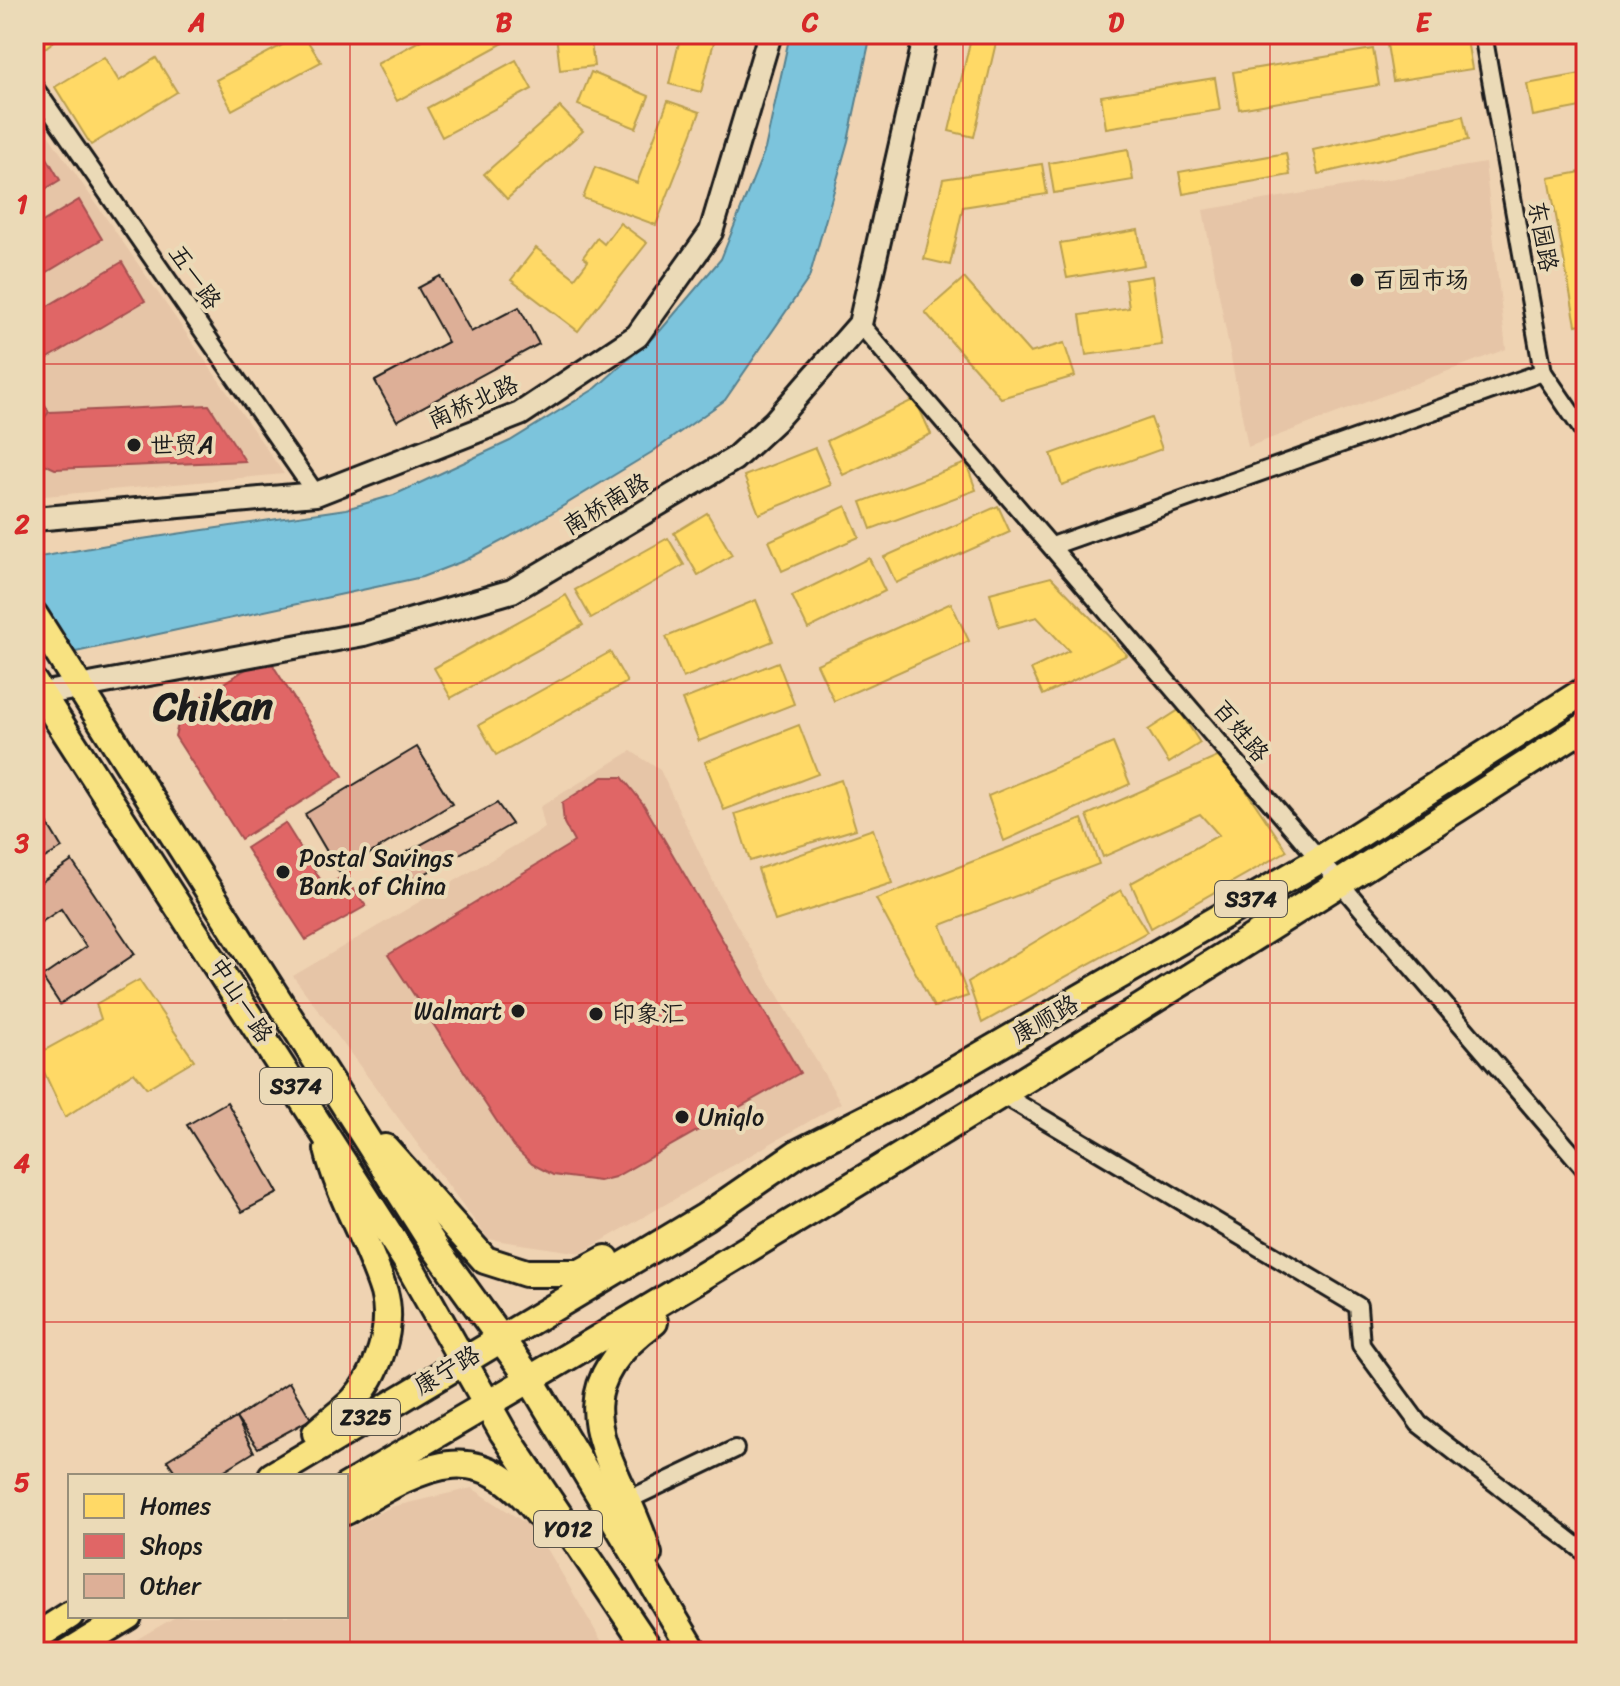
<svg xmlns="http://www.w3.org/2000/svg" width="1620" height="1686" viewBox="0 0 1620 1686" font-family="Sriracha,'LXGW WenKai TC',sans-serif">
<rect width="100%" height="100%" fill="#efd3b2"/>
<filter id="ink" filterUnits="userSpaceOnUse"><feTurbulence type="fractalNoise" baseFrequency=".0125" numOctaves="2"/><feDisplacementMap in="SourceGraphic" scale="16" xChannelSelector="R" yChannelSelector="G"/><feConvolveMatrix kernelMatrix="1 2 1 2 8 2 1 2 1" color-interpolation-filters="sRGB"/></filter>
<g filter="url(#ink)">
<g fill="#e6c5a7">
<path d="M34,115L88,192L284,474L34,497Z"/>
<path d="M1485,163L1506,349L1248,447L1203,210Z"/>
<path d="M631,751L660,770L720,896L841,1103L581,1253L488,1239L293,976L545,828L540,807Z"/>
<path d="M472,1488L536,1530L608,1652H115L177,1616H346V1530L391,1507Z"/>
</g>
<path fill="#7cc4dc" stroke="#56818f" stroke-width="2" d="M790,34H871L848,141L809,278L725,400L652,452L530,526L466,560L422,577L34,661V558L135,540L346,509L394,495L510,441L596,388L660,331L721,259L765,149Z"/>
<g fill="#ffd966" stroke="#bba050" stroke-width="2">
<path d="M34,34H63L45,48Z"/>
<path d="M303,34L321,62L232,110L216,80Z"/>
<path d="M432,34H504L507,41L397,101L377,64Z"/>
<path d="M556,34H590L594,66L560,70Z"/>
<path d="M681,34H716L701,92L669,84Z"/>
<path d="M972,34H998L974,137L949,131Z"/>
<path d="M1033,34H1103L1034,44Z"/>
<path d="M1410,34H1466L1472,69L1393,81L1386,38Z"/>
<path d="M1373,49L1379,85L1239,109L1233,72Z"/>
<path d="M104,57L119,81L156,58L177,92L91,145L55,87Z"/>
<path d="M516,60L532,89L442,137L427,108Z"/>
<path d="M591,72L649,96L636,128L578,105Z"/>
<path d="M1586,73V106L1533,116L1527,84Z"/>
<path d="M1215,78L1220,110L1106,128L1101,96Z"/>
<path d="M668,101L700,112L656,225L583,198L595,167L637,183Z"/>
<path d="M560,107L583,131L507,199L484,174Z"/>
<path d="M1463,116L1468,140L1318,174L1313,150Z"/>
<path d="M1128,149L1133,180L1054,193L1049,163Z"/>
<path d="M1286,153L1290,175L1183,194L1179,172Z"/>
<path d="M1042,164L1047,194L963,207L950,265L924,259L943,179Z"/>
<path d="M1586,171V323L1576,325L1549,178Z"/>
<path d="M620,223L647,243L578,331L511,280L536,248L575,278L588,261L583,257L597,238L604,244Z"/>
<path d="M1138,230L1144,265L1067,278L1060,243Z"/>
<path d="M1152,276L1162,345L1086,355L1080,315L1129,308L1125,280Z"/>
<path d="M964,278L1030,353L1064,343L1075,376L1001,398L925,312Z"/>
<path d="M915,399L931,434L843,475L827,441Z"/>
<path d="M1151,418L1162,449L1062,485L1051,454Z"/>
<path d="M815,448L831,485L759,514L744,476Z"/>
<path d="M966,463L976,490L871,529L861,502Z"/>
<path d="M846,506L859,537L782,571L769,541Z"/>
<path d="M998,506L1010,532L896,583L884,557Z"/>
<path d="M707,513L732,555L698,575L674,533Z"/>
<path d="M668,538L684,565L591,618L575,590Z"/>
<path d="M869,558L885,591L808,629L792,596Z"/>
<path d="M1051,577L1127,655L1043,695L1031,669L1069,651L1037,617L999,627L990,593Z"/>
<path d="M566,595L583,625L451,698L434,668Z"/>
<path d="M756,600L773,641L683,678L666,637Z"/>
<path d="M951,603L969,641L834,701L817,664Z"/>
<path d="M610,652L627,682L496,755L479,725Z"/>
<path d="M778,662L794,704L699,741L682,700Z"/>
<path d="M1179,710L1200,743L1169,763L1148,730Z"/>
<path d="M799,725L818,774L724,810L705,762Z"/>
<path d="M1113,743L1130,784L1004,841L988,796Z"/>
<path d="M1222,755L1287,851L1151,928L1131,883L1219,835L1200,814L1103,857L1087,815Z"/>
<path d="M841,780L856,829L750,861L735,814Z"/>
<path d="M1082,819L1099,864L941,925L968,996L934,1007L876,899Z"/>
<path d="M873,829L892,883L775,921L758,869Z"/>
<path d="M1121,890L1147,932L982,1023L968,982Z"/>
<path d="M139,980L194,1060L147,1088L134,1072L65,1117L36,1055L101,1019L96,1004Z"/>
</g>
<g fill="#e06666" stroke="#a55050" stroke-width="2">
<path d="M37,141L60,180L34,196V143Z"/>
<path d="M79,200L102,239L34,280V227Z"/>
<path d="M122,262L145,301L45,360L34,342V314Z"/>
<path d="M34,386L49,412L34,431Z"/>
<path d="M209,405L245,461L55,469L34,459V431L49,412Z"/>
<path d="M267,656L343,776L241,839L175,736L182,709Z"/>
<path d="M603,777H622L644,805L800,1073L615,1177L599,1181L553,1175L532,1164L513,1146L388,955L574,842L564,823L562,803Z"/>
<path d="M285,823L325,887L343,876L366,906L306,940L246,848Z"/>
</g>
<g fill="#ddaf97" stroke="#1c1c1c" stroke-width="2">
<path d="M440,276L471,332L519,307L539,344L397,421L375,381L448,342L418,288Z"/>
<path d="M417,747L452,804L339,872L305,814Z"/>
<path d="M34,801L62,848L34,864Z"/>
<path d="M497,803L512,824L414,880L398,857Z"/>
<path d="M72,861L135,954L60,1004L42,977L86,947L61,909L34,927V887Z"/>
<path d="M227,1102L278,1193L242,1212L187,1125Z"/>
<path d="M289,1382L311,1419L258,1448L236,1418Z"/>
<path d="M236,1418L254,1452L215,1476H178L167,1460Z"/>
</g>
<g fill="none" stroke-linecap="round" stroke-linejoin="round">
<g stroke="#1c1c1c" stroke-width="22">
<g id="minor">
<path d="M1483,34L1543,372L1586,435"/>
<path d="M34,87L316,494"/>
<path d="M860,324L1586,1170"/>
<path d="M1052,546L1543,372"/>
<path d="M1000,1093L1358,1306L1361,1345L1419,1424L1586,1553"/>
<path d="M628,1500L735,1449"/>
</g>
</g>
<g stroke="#1c1c1c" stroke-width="28">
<g id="tertiary">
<path d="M34,519L316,494L520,414L637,336L711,232L770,34"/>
<path d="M41,694L364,634L512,591L734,459L775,421L860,324L926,34"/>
</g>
</g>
<g stroke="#1c1c1c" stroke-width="32">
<g id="primary">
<path d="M34,615L436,1249L530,1379L694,1652"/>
<path d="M34,683L406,1260L503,1432L651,1652"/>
<path d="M385,1148L485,1260L526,1273H580L606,1259"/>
<path d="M316,1433C328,1422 342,1412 353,1401C378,1374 394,1328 384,1292C369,1243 340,1199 328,1149"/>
<path d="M272,1476L705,1217L798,1153L909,1097L1319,860L1586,690"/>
<path d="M346,1487C765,1244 1178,988 1586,726"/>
<path d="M346,1511C428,1463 482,1431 547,1525"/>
<path d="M648,1554C620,1460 546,1401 654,1322"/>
<path d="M34,1638L70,1615"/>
<path d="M69,1652L128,1616"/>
</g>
</g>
<use href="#minor" stroke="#ebdab7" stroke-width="16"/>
<use href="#tertiary" stroke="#ebdab7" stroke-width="22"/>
<use href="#primary" stroke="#f8e281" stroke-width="26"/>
</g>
</g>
<path fill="none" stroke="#d62828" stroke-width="2" stroke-opacity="0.55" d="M350,34V1652M657,34V1652M963,34V1652M1270,34V1652M34,364H1586M34,683H1586M34,1003H1586M34,1322H1586"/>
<g fill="#1c1c1c" stroke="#ebdab7" stroke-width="3">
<circle cx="1357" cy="280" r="8"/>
<circle cx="134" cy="445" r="8"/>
<circle cx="283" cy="872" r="8"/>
<circle cx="518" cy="1011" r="8"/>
<circle cx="596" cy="1014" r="8"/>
<circle cx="682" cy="1117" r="8"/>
</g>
<g text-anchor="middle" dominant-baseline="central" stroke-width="8" stroke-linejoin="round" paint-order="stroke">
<g fill="#ebdab7" stroke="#5a554a" stroke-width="2">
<rect x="1215" y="881" width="72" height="36" rx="6"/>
<rect x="260" y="1068" width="72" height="36" rx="6"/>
<rect x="332" y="1399" width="68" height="36" rx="6"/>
<rect x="534" y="1511" width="68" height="36" rx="6"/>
</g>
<g font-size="22" font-weight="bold" fill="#1c1c1c">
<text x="1251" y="899">S374</text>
<text x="296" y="1086">S374</text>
<text x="366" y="1417">Z325</text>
<text x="568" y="1529">Y012</text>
</g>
<g font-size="24" fill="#1c1c1c" stroke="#ebdab7">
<text transform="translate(1543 236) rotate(80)">东园路</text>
<text transform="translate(195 277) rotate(55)">五一路</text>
<text transform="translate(473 402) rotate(-24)">南桥北路</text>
<text transform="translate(606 504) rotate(-31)">南桥南路</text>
<text transform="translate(1241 731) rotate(50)">百姓路</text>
<text transform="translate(241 1000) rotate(57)">中山一路</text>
<text transform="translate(1045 1019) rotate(-30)">康顺路</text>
<text transform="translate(447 1370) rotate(-31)">康宁路</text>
</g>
<g font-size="24" fill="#1c1c1c" stroke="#ebdab7" text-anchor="start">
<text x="1373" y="280">百园市场</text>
<text x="150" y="445">世贸A</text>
<text x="299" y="858">Postal Savings<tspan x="299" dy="28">Bank of China</tspan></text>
<text x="502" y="1011" text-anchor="end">Walmart</text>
<text x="612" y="1014">印象汇</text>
<text x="698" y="1117">Uniqlo</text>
</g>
<g font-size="40" font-weight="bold" fill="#1c1c1c" stroke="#ebdab7">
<text x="213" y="706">Chikan</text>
</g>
</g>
<rect width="1620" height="1686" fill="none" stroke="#ebdab7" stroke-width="88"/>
<rect x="68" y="1474" width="280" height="144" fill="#ebdab7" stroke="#988e79" stroke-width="2"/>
<rect x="84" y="1494" width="40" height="24" fill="#ffd966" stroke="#988e79" stroke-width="2"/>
<text x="140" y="1514" font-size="24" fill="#1c1c1c">Homes</text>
<rect x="84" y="1534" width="40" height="24" fill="#e06666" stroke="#988e79" stroke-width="2"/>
<text x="140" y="1554" font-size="24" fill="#1c1c1c">Shops</text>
<rect x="84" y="1574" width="40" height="24" fill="#ddaf97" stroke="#988e79" stroke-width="2"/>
<text x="140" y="1594" font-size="24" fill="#1c1c1c">Other</text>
<rect x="44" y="44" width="1532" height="1598" fill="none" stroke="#d62828" stroke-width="3"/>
<g font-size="26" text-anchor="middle" font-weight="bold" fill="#d62828">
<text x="197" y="31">A</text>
<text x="504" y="31">B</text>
<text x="810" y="31">C</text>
<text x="1116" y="31">D</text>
<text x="1423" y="31">E</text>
<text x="22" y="213">1</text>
<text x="22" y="533">2</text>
<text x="22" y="852">3</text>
<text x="22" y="1172">4</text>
<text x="22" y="1491">5</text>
</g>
</svg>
